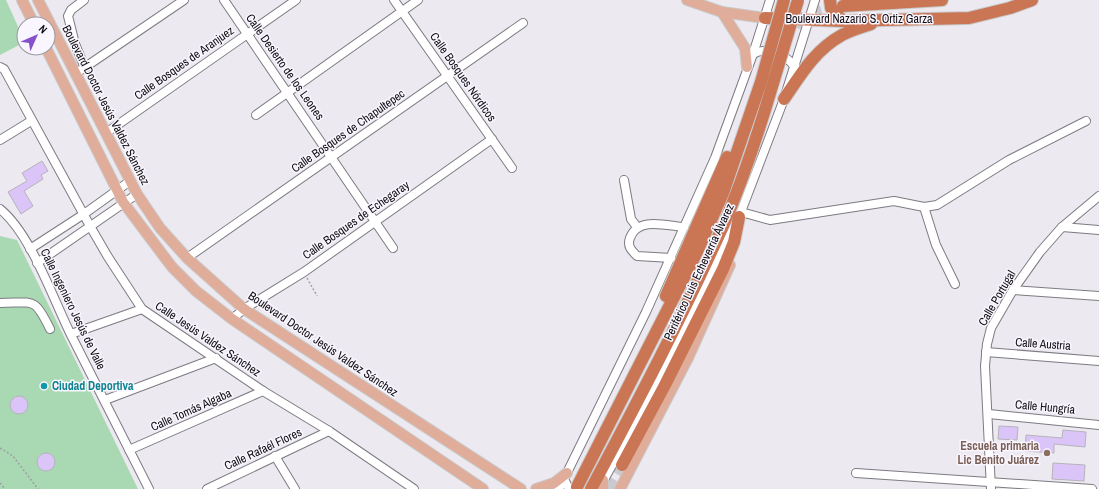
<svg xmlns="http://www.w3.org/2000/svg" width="1099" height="489" viewBox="0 0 1099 489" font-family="'Archivo Narrow',sans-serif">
<rect width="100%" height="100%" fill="#ece9f1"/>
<g fill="#a9d9b2">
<path d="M0,0H6L24,40L23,43L0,55Z"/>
<path d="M0,236L17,240L138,489H0Z"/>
</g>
<g fill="#dbc5f8" stroke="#b6b3bb">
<path d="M42,161L48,171L41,175L43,179L24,191L33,206L21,214L8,192L27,181L22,173Z"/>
<circle cx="19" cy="405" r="9"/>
<path d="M999,426L1018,427L1017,440L998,439Z"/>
<path d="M1063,430L1086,432L1085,447L1054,444V453L1025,451L1026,435L1062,438Z"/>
<circle cx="46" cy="462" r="9"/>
<path d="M1053,463L1085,465L1084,481L1052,479Z"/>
</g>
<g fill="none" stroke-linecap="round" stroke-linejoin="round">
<g stroke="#cbc8cf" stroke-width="12" stroke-dasharray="12 6" stroke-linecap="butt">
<path d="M771,51C788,25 809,11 840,7"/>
<path d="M607,489L622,465"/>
</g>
<g stroke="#7e7a82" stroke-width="10">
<g id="minor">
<path d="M84,0L71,10L68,16L75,44L85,68"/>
<path d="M224,0L393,248"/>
<path d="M394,0L512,168"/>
<path d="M753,54C768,46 785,54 795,67"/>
<path d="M0,67L4,69L90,226L108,257L142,309L263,391L329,431L414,489"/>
<path d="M75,74L184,0"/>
<path d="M256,115L418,0"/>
<path d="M106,133L296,0"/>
<path d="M0,140L31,121"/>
<path d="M624,180L631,219L637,227"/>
<path d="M924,207L936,245L955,284"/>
<path d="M0,209C31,234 53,299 71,335C97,386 123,438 149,489"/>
<path d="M741,212L770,220L894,201L924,207L937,205L1009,160L1086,121"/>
<path d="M1062,227L1099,230"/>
<path d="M30,249L84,214L130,181"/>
<path d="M187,258L523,23"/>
<path d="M671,258L637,256C631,250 627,246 630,238C638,216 667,226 684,227"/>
<path d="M37,263L137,194"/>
<path d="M1013,290L1099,296"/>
<path d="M0,303C34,303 34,296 50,329"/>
<path d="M232,319L244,309L304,272L492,139"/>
<path d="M71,334L142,309"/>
<path d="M986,352L1099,361"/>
<path d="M105,400L216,358"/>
<path d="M989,414L1099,425"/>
<path d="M129,450L263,391"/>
<path d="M275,456L295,489"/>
<path d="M856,473L1092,489"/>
<path d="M564,479L569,489"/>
<path d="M601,485L652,393L739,217L784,99L815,0"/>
<path d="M207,489L329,431"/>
<path d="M559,489L646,312L715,158L753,54L770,0"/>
<path d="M991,489L985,366L987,344L991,328L1013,290L1040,252L1062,227L1099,196"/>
</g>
</g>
<g stroke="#cacacb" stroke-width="12">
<g id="major">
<path d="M22,0L34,24"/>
<path d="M38,0L137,194L160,228L187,258L244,309L521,489"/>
<path d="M687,0L722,12L765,18"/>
<path d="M722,12L745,48L747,67"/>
<path d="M46,48L123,202L172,267L196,291L232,319L483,489"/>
<path d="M536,489L554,483L567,473"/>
<path d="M603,489V480"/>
<path d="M620,489L688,358L730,265"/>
</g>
</g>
<g stroke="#cacacb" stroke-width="14">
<g id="highway">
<path d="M830,0L831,8L843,21"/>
<path d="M843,6L942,0"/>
<path d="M765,18L843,21L969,18L1010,8L1032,0"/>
<path d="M784,99C801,74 815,50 842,35C851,30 862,27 871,24"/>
<path d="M666,296L727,157"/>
<path d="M622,465L665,385L723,269L734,242L739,217"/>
<path d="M577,487L697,252L723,193L761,82"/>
<path d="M591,489C637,403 683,316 723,226C743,180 759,131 773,83"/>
</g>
</g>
<g stroke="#a09da4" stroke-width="1.5" stroke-dasharray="2 2" stroke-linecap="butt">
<path d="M307,278L317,296"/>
<path d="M0,448L13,456L38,489"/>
<path d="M0,483L5,489"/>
</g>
<use href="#minor" stroke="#fff" stroke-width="8"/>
<use href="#major" stroke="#dfad99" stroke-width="10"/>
<use href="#highway" stroke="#ca7655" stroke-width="12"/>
<g stroke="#cacacb" stroke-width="14" stroke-linecap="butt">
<g id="highway-bridge">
<path d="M761,82L784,0"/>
<path d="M773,83L798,0"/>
</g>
</g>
<use href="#highway-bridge" stroke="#ca7655" stroke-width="12"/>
</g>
<circle fill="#0f9aa8" stroke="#faf6ff" stroke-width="1.5" cx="44" cy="386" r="4"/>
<circle fill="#8d6e63" stroke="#faf6ff" stroke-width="1.5" cx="1047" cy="453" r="4"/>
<g text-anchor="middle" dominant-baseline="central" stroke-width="3" stroke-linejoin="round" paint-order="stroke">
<g font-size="12" fill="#100e11" stroke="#faf6ff">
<text x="859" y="19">Boulevard Nazario S. Ortiz Garza</text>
<text transform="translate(184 63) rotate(-35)">Calle Bosques de Aranjuez</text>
<text transform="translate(285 67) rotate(55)">Calle Desierto de los Leones</text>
<text transform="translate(463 77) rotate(55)">Calle Bosques Nórdicos</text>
<text transform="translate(106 105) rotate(63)">Boulevard Doctor Jesús Valdez Sánchez</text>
<text transform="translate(348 131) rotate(-35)">Calle Bosques de Chapultepec</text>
<text transform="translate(356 220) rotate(-35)">Calle Bosques de Echegaray</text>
<text transform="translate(699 272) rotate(-65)">Periférico Luis Echeverría Álvarez</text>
<text transform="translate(997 298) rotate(-60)">Calle Portugal</text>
<text transform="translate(73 309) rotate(64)">Calle Ingeniero Jesús de Valle</text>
<text transform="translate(208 339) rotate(34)">Calle Jesús Valdez Sánchez</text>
<text transform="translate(323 344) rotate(34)">Boulevard Doctor Jesús Valdez Sánchez</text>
<text transform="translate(1043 344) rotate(4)">Calle Austria</text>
<text transform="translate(1045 407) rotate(5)">Calle Hungría</text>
<text transform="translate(191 410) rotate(-24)">Calle Tomás Algaba</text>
<text transform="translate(263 449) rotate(-25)">Calle Rafaél Flores</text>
</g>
<g font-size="12" font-weight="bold" fill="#0d838f" stroke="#faf6ff" text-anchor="start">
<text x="52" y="386">Ciudad Deportiva</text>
</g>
<g font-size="12" font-weight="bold" fill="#785e54" stroke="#faf6ff" text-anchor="end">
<text x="1039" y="446">Escuela primaria<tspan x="1039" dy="14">Lic Benito Juárez</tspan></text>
</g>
</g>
<g transform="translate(36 36) rotate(45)"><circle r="19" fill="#faf6ff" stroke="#9c99a0"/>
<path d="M0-3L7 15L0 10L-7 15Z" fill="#8652ca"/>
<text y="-6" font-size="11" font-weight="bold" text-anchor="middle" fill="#100e11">N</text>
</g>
</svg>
